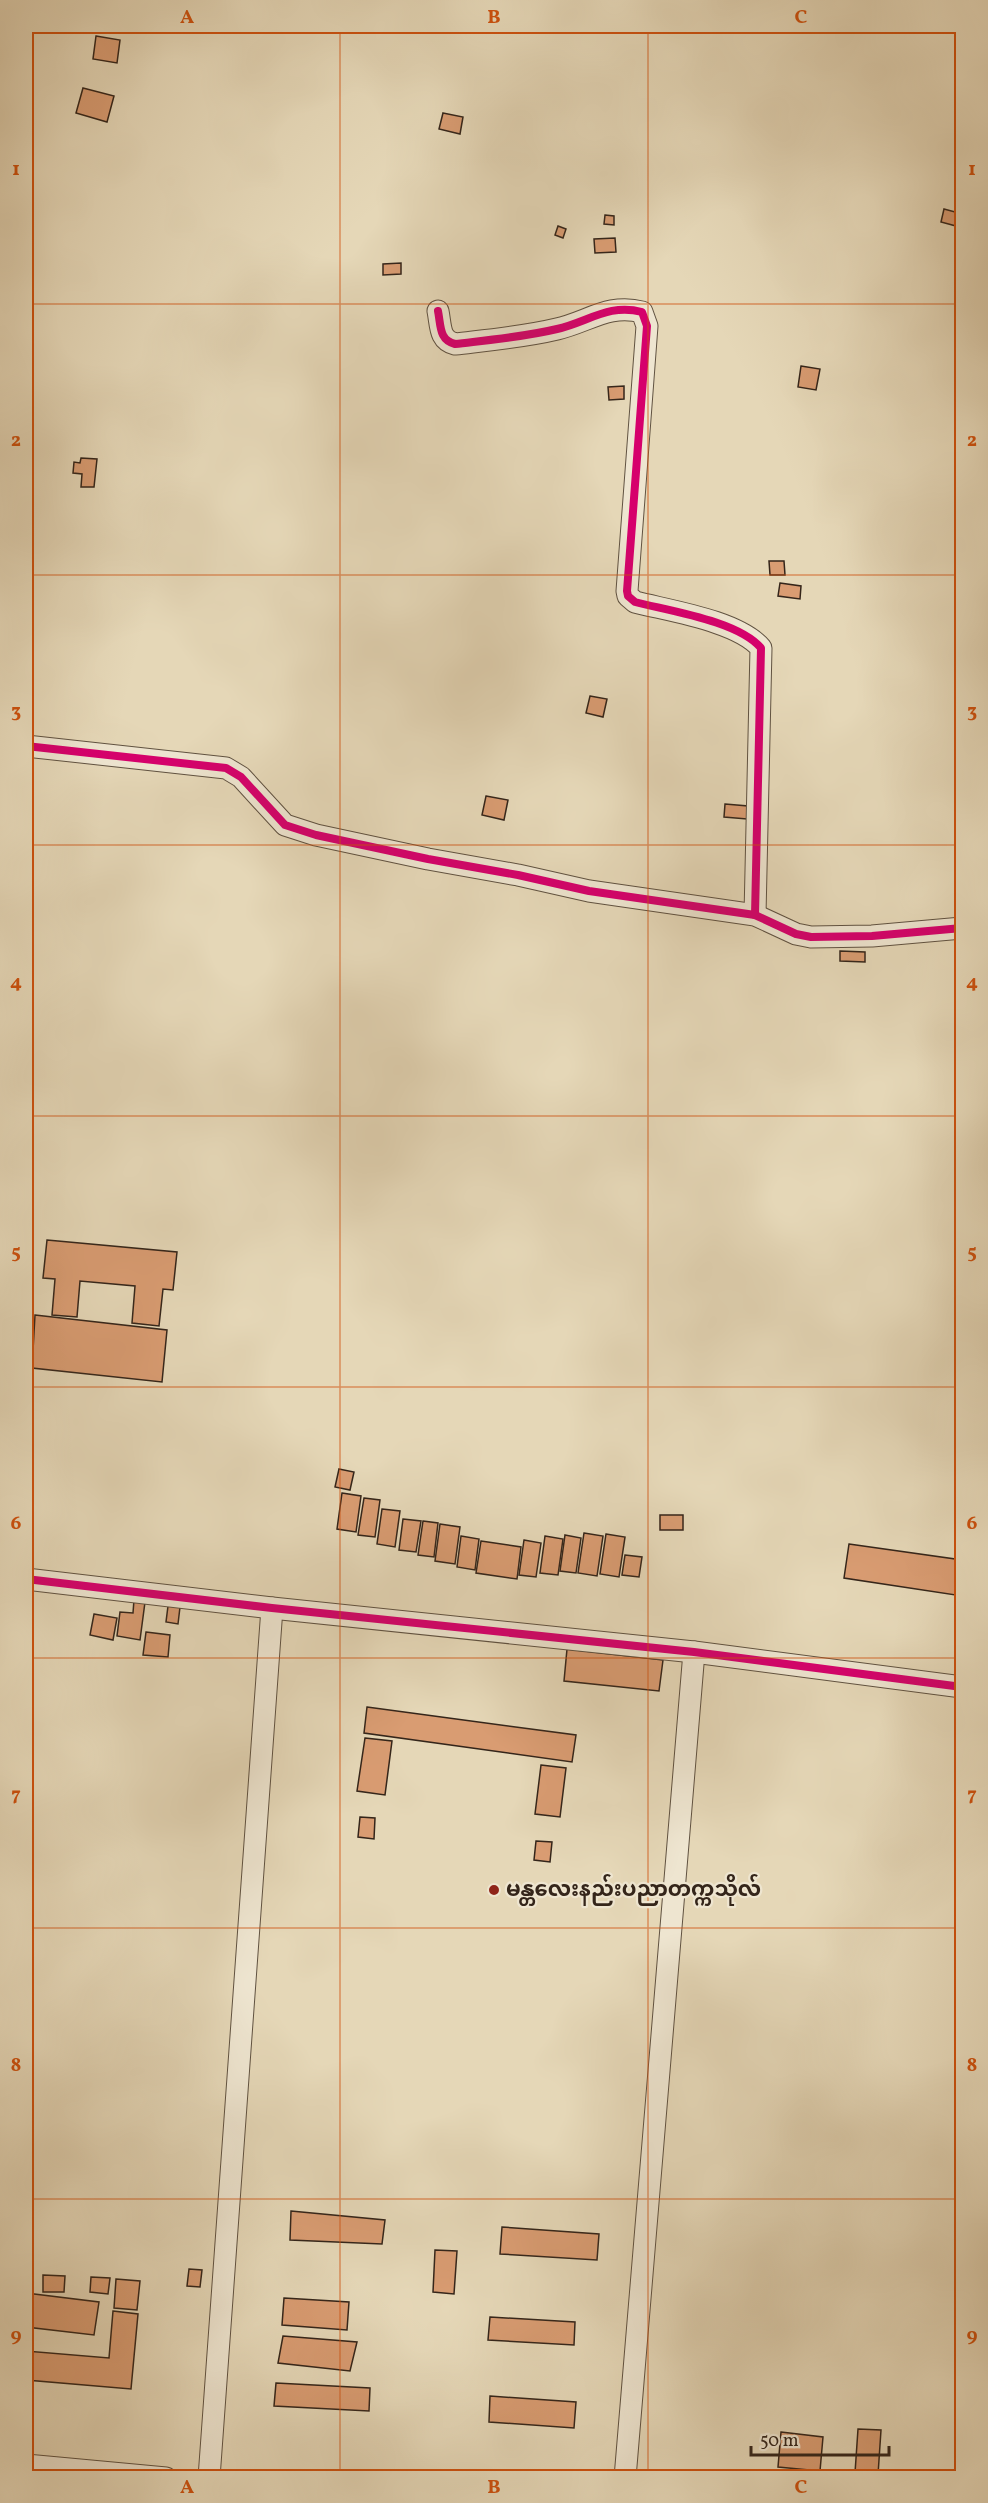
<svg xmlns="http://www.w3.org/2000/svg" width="988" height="2503" viewBox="0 0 988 2503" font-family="Vollkorn,'Noto Sans Myanmar',serif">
<rect width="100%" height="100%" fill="#e5d7b7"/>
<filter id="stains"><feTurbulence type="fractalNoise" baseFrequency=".00333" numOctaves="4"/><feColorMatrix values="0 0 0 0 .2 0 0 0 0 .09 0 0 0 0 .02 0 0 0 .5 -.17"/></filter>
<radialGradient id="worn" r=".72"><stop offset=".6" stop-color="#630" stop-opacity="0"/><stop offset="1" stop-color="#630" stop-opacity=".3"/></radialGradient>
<g fill="#d99c72" stroke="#34251a" stroke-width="1.5">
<path d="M96,36L120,40L117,63L93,59Z"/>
<path d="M83,88L114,96L107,122L76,113Z"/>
<path d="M443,113L463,117L460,134L439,129Z"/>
<path d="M944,209L959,213L956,226L941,222Z"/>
<path d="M605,215L614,216V225L604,224Z"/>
<path d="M558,226L566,229L563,238L555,235Z"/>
<path d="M615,238L616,252L595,253L594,239Z"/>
<path d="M401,263V274L383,275V264Z"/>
<path d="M801,366L820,369L816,390L798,387Z"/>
<path d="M624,386V399L609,400L608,387Z"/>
<path d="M81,458L97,459L94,487H81L82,474L73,473L74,462L80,463Z"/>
<path d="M769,561H784L785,575H770Z"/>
<path d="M780,583L801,586L800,599L778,596Z"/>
<path d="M590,696L607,699L603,717L586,713Z"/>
<path d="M486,796L508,800L504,820L482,815Z"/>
<path d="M725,804L748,806L747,819L724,817Z"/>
<path d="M840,951L865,952V962L840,961Z"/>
<path d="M47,1240L177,1252L173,1290L163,1289L159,1326L132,1323L135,1286L80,1281L77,1317L52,1315L55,1279L43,1278Z"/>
<path d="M35,1315L167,1330L162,1382L32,1368Z"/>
<path d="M339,1469L354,1472L350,1490L335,1487Z"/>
<path d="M342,1493L361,1496L356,1532L337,1529Z"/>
<path d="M364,1498L380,1500L375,1537L358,1535Z"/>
<path d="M382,1509L400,1511L395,1547L377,1544Z"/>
<rect x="660" y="1515" width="23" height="15"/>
<path d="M403,1519L421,1521L416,1552L399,1550Z"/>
<path d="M423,1521L438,1523L434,1557L418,1555Z"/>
<path d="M440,1524L460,1527L455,1564L435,1561Z"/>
<path d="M584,1533L603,1536L597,1576L578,1573Z"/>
<path d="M606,1534L625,1537L619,1577L600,1574Z"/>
<path d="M565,1535L581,1538L576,1573L560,1571Z"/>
<path d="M461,1536L479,1539L475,1570L457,1567Z"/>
<path d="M545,1536L563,1539L558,1575L540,1573Z"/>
<path d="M524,1540L541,1543L536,1577L519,1575Z"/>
<path d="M481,1541L521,1547L517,1579L476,1573Z"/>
<path d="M849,1544L962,1560V1596L844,1578Z"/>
<path d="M625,1555L642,1557L639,1577L622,1575Z"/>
<path d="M134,1600L145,1602L140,1640L117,1636L120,1612L133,1613Z"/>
<path d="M168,1606L180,1607L178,1624L166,1622Z"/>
<path d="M94,1614L117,1618L113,1640L90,1635Z"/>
<path d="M146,1632L170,1635L168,1657L143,1655Z"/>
<path d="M567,1649L663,1660L659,1691L564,1681Z"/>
<path d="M367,1707L576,1735L572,1762L364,1733Z"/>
<path d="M365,1738L392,1741L385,1795L357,1791Z"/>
<path d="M541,1765L566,1768L560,1817L535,1814Z"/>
<path d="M360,1817L375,1818L374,1839L358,1837Z"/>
<path d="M536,1841L552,1842L550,1862L534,1860Z"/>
<path d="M291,2211L385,2220L382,2244L290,2240Z"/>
<path d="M502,2227L599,2234L597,2260L500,2254Z"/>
<path d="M435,2250L457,2251L454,2294L433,2292Z"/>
<path d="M189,2269L202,2270L200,2287L187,2286Z"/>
<path d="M43,2275L65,2276L64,2292H43Z"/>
<path d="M91,2277L110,2278L108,2294L90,2292Z"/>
<path d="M116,2279L140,2281L137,2310L114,2308Z"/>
<path d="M26,2293L99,2302L94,2335L26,2327Z"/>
<path d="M284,2298L349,2302L347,2330L282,2325Z"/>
<path d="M113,2311L138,2314L131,2389L26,2380V2351L109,2358Z"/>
<path d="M490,2317L575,2322L574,2345L488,2340Z"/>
<path d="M283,2336L357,2342L350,2371L278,2363Z"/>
<path d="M276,2383L370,2388L369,2411L274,2406Z"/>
<path d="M490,2396L576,2402L574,2428L489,2422Z"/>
<path d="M858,2429L881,2430L878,2475L855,2473Z"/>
<path d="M781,2432L823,2437L820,2471L778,2467Z"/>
</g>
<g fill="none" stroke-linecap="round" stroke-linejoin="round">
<g stroke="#605241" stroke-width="23">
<g id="minor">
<path d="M438,311C441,326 439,340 455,344C489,340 524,337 557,329C588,322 609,303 642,312L647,326L627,591L628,596L635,602C670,611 738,621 761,648L755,915"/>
<path d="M26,746L226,768L241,777L285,825L316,835L428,859L518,875L589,891L755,915L796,934L811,937L872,936L962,928"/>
<path d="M26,1579L272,1608L694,1652L962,1687"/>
<path d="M26,2465L166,2478"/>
<path d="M209,2478L272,1608"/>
<path d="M625,2478L694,1652"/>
</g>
</g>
<use href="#minor" stroke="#eee5d0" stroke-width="21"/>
<g stroke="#eee5d0" stroke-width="11">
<g id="cycleway">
<path d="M438,311C441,326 439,340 455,344C489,340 524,337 557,329C588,322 609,303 642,312L647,326L627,591L628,596L635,602C670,611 738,621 761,648L755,915"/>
<path d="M26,746L226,768L241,777L285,825L316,835L428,859L518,875L589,891L755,915L796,934L811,937L872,936L962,928"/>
<path d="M26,1579L272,1608L694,1652L962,1687"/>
</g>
</g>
<use href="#cycleway" stroke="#d6006c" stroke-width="8"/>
</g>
<path fill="none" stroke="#cd510e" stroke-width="1.5" stroke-opacity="0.55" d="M340,26V2478M648,26V2478M26,304H962M26,575H962M26,845H962M26,1116H962M26,1387H962M26,1658H962M26,1928H962M26,2199H962"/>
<circle fill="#8f2418" stroke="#eee5d0" stroke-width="2" cx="494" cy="1890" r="6"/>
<g text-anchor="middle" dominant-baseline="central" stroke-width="4.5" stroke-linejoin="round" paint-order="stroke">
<g font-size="21" font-weight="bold" fill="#34251a" stroke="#eee5d0" text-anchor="start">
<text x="506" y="1890">မန္တလေးနည်းပညာတက္ကသိုလ်</text>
</g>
</g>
<rect width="988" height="2503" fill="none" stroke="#e5d7b7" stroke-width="66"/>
<path d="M751 2446v9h138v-9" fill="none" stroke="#34251a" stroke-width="3"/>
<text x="760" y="2446" font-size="18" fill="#34251a" stroke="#eee5d0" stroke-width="4.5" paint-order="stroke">50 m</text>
<rect x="33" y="33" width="922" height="2437" fill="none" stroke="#cd510e" stroke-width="2"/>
<g font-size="20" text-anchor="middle" font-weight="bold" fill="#cd510e">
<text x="187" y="23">A</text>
<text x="494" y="23">B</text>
<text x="801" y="23">C</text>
<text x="16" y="175">1</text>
<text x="972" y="175">1</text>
<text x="16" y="446">2</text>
<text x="972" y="446">2</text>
<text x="16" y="717">3</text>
<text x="972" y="717">3</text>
<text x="16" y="988">4</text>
<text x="972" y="988">4</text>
<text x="16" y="1258">5</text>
<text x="972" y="1258">5</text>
<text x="16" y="1529">6</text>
<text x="972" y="1529">6</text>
<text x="16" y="1800">7</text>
<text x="972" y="1800">7</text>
<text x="16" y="2071">8</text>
<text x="972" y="2071">8</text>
<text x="16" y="2341">9</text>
<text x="972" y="2341">9</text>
<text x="187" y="2493">A</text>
<text x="494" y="2493">B</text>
<text x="801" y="2493">C</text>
</g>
<rect width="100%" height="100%" filter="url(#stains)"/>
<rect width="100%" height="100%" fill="url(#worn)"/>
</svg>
